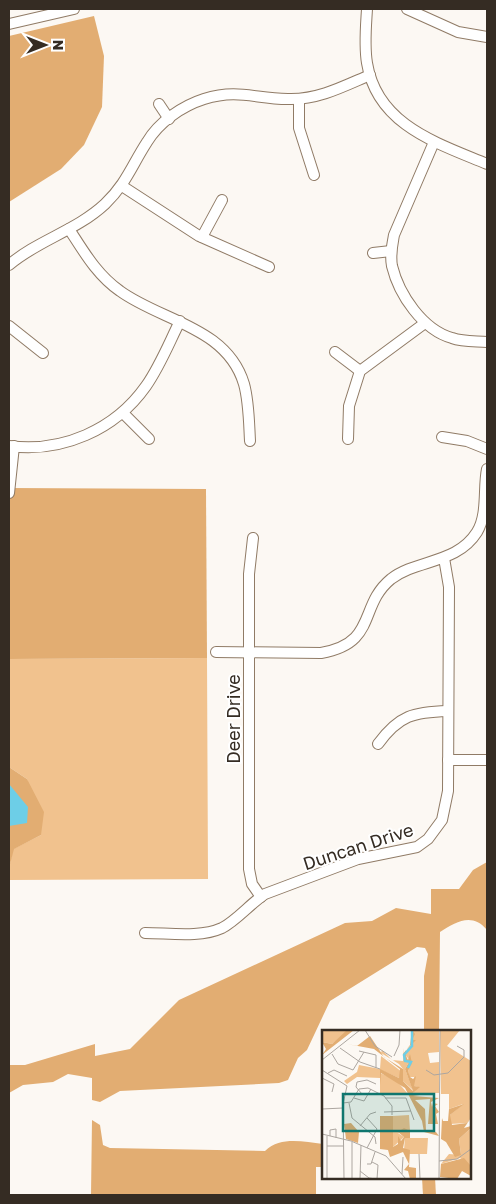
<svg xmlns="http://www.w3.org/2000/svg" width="496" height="1204" viewBox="0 0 496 1204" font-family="'Golos Text',sans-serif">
<rect width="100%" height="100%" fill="#fcf8f3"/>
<path fill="#f1c28e" d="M207,658L208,879L9,880V868L13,849L41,835L27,779L9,767V659Z"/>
<g fill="#e2ad72">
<path d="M94,16L104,56L102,107L84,145L61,169L9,202V36Z"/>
<path d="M9,488L206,489L207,658L9,659Z"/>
<path d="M9,767L27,779L44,812L41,835L14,849L9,868Z"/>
<path d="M487,862V930C472,912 456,922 440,932L439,1031H424V976L428,954L425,948L417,947L330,1001L307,1050L298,1058L288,1080L279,1083L120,1091L100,1102L92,1100V1078L68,1074L53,1082L23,1085L9,1093V1065H25L95,1044V1056L130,1049L179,1000L345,923L372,921L396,908L431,914V889H459L473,870Z"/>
<path d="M92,1120L100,1125L103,1145L110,1148L265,1151C281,1136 303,1142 323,1144V1167H316V1195H91Z"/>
<path d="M422,1178H435L436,1195H423Z"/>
</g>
<path fill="#6dcee7" d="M9,784L28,807L27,823L9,826Z"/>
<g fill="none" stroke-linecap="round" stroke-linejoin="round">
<g stroke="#907b66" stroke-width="12">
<g id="minor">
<path d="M367,9C366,26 364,45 367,63C377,125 437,143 487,164"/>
<path d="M407,9L458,32L487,37"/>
<path d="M9,24L74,9"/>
<path d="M299,99V128L314,175"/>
<path d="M159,104L169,119"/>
<path d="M434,142L394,235C392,246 390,255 392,266C399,295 423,330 452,338C463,342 476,341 487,342"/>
<path d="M122,186L199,236L269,267"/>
<path d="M69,229C84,252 97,275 120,291C161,321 227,327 244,384C249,402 249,423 250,441"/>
<path d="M202,237L222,200"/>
<path d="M373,253L391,251"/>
<path d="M9,265C38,240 76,231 105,204C126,184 132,165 147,142C159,122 182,106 204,99C240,88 257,100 291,99C320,99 344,86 370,75"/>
<path d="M9,326L43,353"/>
<path d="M335,352L360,371"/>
<path d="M123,413L149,439"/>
<path d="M442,437L467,441L487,449"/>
<path d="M348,439L349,406L360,371L425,323"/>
<path d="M9,446C62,453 115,430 146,386C160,366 169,343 180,321"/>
<path d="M9,493L14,446"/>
<path d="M253,538L249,574V869L252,884L261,897"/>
<path d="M216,652L321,653C378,643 358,606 391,579C417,559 457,564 477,532C488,514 483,488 487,469"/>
<path d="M378,744C399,715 414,712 448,711"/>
<path d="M448,760H486"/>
<path d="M145,933C169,933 200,938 222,928C236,921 251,903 265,894L358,859L417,847L428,839L442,820L448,791L449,587L444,558"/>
</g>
</g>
<use href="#minor" stroke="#fff" stroke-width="10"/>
</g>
<g text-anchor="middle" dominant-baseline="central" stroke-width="4" stroke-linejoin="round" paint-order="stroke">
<g font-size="18" fill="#352c23" stroke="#fff">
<text transform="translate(233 719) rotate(-90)">Deer Drive</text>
<text transform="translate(358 846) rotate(-18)">Duncan Drive</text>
</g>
</g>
<g transform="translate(322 1030)">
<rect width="149" height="149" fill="#fcf8f3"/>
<path d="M0,0H25L26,1L10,14L0,12ZM90,0H117V22L106,23L108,33L117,32V63H91L96,57L92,56V47H87L86,41L90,32L84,26V21L92,11L89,9L92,5ZM118,0H138L125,16L149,31V88L145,93L128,94V85L141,74L127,79V64H119ZM81,18L82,30L87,32L83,39L91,60L81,51V39L77,34L59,23L60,20L70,30L81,31ZM59,26L80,42L77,48L61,41L58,43L74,50L86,64H58V48L35,47L25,54L22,51L35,42L37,35L58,39ZM87,85L88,101L76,103L82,107L71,117V86ZM149,98V136L138,128L119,134L127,124L139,125L137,109ZM83,108H106L105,124H87L82,120Z" fill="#f1c28e"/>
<path d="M25,0H32L0,25L4,19L0,12L10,14ZM90,0L93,4L90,10H94L84,20V26L86,30L88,24L90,33L86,41L88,47L91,49L94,46L92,56L98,57L91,63H111L91,66L117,68L109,72L110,77L111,73L116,74L113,76L117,82L114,84L116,94H106L108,69L93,70L103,79L104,101L114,102L117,106L102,102L100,91L83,58L59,43L58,55V39L77,48L78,39L52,19L25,14L35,16L48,6L62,27L81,39V51L91,61L83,39L87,32L83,31L81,24L88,15ZM142,74L128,85L130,95L145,93L149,88L142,98L149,96V98L137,109L139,125L133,127L124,112L119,109L120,88L121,91H126L127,79ZM58,86H71V117L76,114V106L79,111L82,107L76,102L82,98L88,101V108H83L81,118L88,120L87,137L94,138V149H88L86,141L82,140L87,134L81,122L68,127L66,120L58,119ZM29,93L37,102L36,113L24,109L22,94ZM142,128L149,136V146L140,141L135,149L118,147L119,134Z" fill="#e2ad72"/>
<path fill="none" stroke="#6dcee7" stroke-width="2.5" d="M86,38L89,32L83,31L82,25L90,16V0"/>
<path fill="none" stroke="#aca6a0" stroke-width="1" d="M43,0L53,16L70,27M18,18L38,32L58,39M37,21L54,25V38M10,24L16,34L31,40L42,22M72,26L77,15L78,0M0,30L38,0M0,40L25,56L21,74L22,149M104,40L112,45L126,43L142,27V20L135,16M6,43L12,40L25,46M0,48L12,54L10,62M40,64L34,57L35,52L45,50L54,54M32,68L42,71L49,59M63,68H84L92,90M21,73L29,72L37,59L46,58L62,66L70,76V85M27,73L30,88L53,107L54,114M0,79L21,78M62,82L89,81M38,96L48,84L54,82M0,104L29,111L64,126L84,149M8,106V100L14,99V108M5,116H22M45,118L55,99L45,88M97,124L98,149M117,131L135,129L149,119M50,132L56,135L55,149M45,134H49L53,122M38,141L47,148L54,149M80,144L81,127M5,149V106M30,149V112M38,149L39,115M117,149L118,0"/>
<path fill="#0f766e" fill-opacity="0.15" stroke="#0f766e" stroke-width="2.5" d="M21,64H112V101H21Z"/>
<rect width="149" height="149" fill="none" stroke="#352c23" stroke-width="2.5"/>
</g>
<rect width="496" height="1204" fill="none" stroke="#352c23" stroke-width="20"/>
<g transform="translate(45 45) rotate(90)" stroke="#ffffff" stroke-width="4" paint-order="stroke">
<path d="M0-4L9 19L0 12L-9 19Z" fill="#352c23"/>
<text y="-8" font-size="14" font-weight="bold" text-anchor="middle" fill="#352c23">N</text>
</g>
</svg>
